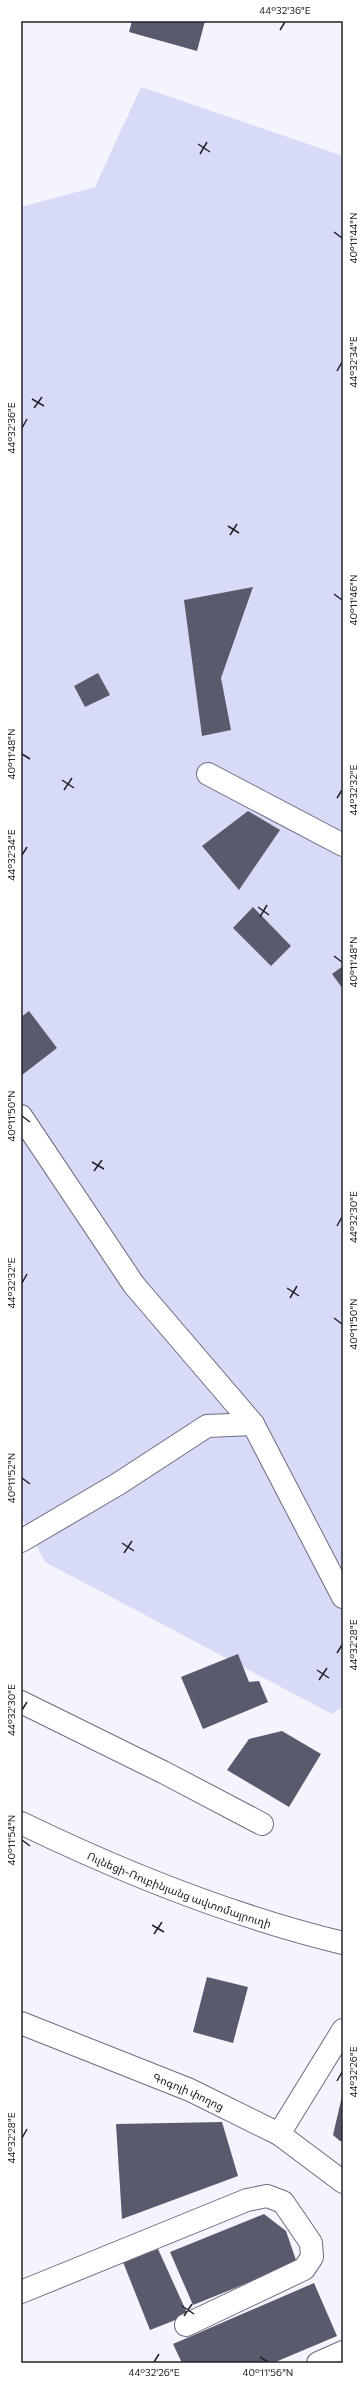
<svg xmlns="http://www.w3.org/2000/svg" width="364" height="2384" viewBox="0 0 364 2384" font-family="Commissioner,'Noto Sans Armenian',sans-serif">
<rect width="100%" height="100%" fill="#f3f4fc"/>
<path fill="#d8dbf7" d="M141,87L343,156V1706L332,1714L45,1562L21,1516V207L95,187Z"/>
<g fill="#595a6c">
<path d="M132,21H205L197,51L129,32Z"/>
<path d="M253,587L221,678L231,730L202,736L184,600Z"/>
<path d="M98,673L110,695L85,707L74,686Z"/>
<path d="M248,811L280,830L239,890L202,846Z"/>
<path d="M253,907L291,946L271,966L233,928Z"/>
<path d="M343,966V989L332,974Z"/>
<path d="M29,1011L57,1048L22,1075L21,1017Z"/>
<path d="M238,1654L249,1682L259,1681L268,1702L203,1729L181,1677Z"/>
<path d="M282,1731L321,1754L289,1807L227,1770L249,1739Z"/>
<path d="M207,1977L248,1987L233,2043L193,2032Z"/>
<path d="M343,2092V2141H340L333,2135Z"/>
<path d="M222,2122L238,2176L122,2219L116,2124Z"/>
<path d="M264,2214L286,2231L297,2263L193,2305L170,2252Z"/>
<path d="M158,2249L188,2315L150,2330L123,2262Z"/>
<path d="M314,2283L337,2336L273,2363H182L173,2344Z"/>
</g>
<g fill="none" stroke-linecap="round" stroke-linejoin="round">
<g stroke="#6b6c7f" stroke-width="24">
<g id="minor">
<path d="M208,774L343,845"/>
<path d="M21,1116L134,1285L253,1424L343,1597"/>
<path d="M21,1541L118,1484L207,1426L253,1424"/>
<path d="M21,1702L163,1772L262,1824"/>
<path id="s1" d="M21,1823C124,1873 232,1916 343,1943"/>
<path id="s2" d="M21,2023L190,2090L279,2134L343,2182"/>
<path d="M279,2134L343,2030"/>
<path d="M21,2292L247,2200L267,2196L283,2202L311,2243L312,2257L304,2269L186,2325"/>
<path d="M318,2363L343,2352"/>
</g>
</g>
<use href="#minor" stroke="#fff" stroke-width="22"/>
</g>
<path fill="none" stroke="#212229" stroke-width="1.5" d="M280,30L285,22M198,144L210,152M200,154L207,142M334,232L342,238M337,371L342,362M32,399L44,406M34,408L42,397M22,428L27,419M228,526L239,533M230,535L237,524M334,594L342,600M22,754L30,759M62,780L74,788M64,790L72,778M337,798L342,790M22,855L27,847M258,907L269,915M260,917L267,905M334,956L342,962M22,1116L30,1122M92,1162L104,1169M94,1171L102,1160M337,1226L342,1217M22,1283L27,1274M287,1288L299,1296M290,1298L297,1286M334,1318L342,1324M22,1478L30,1484M122,1543L134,1551M124,1553L132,1541M337,1653L342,1645M317,1670L329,1678M319,1680L327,1668M22,1710L27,1702M22,1840L30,1846M152,1925L164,1932M154,1934L162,1922M337,2081L342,2072M22,2138L27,2129M182,2306L194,2314M184,2316L192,2304M260,2357L268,2362M154,2362L159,2354"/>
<g text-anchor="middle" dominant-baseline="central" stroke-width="4" stroke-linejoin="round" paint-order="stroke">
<g font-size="11" fill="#212229" stroke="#fff">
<text stroke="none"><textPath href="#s1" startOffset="172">Ուլնեցի-Ռուբինյանց ավտոմայրուղի</textPath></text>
<text stroke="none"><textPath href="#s2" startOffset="181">Գոգոլի փողոց</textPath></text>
</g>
</g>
<rect width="364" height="2384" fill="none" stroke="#ffffff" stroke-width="44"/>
<rect x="22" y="22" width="320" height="2340" fill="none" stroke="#212229" stroke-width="1.5"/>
<g font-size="10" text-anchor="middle" fill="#212229">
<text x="285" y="14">44°32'36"E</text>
<text transform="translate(353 238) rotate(-90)" y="4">40°11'44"N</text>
<text transform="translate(353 362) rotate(-90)" y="4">44°32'34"E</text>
<text transform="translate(11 428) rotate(-90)" y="4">44°32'36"E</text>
<text transform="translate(353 600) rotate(-90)" y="4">40°11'46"N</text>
<text transform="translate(11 754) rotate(-90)" y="4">40°11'48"N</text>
<text transform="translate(353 790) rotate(-90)" y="4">44°32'32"E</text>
<text transform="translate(11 855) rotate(-90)" y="4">44°32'34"E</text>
<text transform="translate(353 962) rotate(-90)" y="4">40°11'48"N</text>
<text transform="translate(11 1116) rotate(-90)" y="4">40°11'50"N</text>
<text transform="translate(353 1217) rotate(-90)" y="4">44°32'30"E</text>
<text transform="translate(11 1283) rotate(-90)" y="4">44°32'32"E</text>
<text transform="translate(353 1324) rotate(-90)" y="4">40°11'50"N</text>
<text transform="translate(11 1478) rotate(-90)" y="4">40°11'52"N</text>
<text transform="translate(353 1645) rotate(-90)" y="4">44°32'28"E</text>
<text transform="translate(11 1710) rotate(-90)" y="4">44°32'30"E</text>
<text transform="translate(11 1840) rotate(-90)" y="4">40°11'54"N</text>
<text transform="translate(353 2072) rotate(-90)" y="4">44°32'26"E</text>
<text transform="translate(11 2138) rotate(-90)" y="4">44°32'28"E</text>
<text x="154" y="2376">44°32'26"E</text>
<text x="268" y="2376">40°11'56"N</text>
</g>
</svg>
